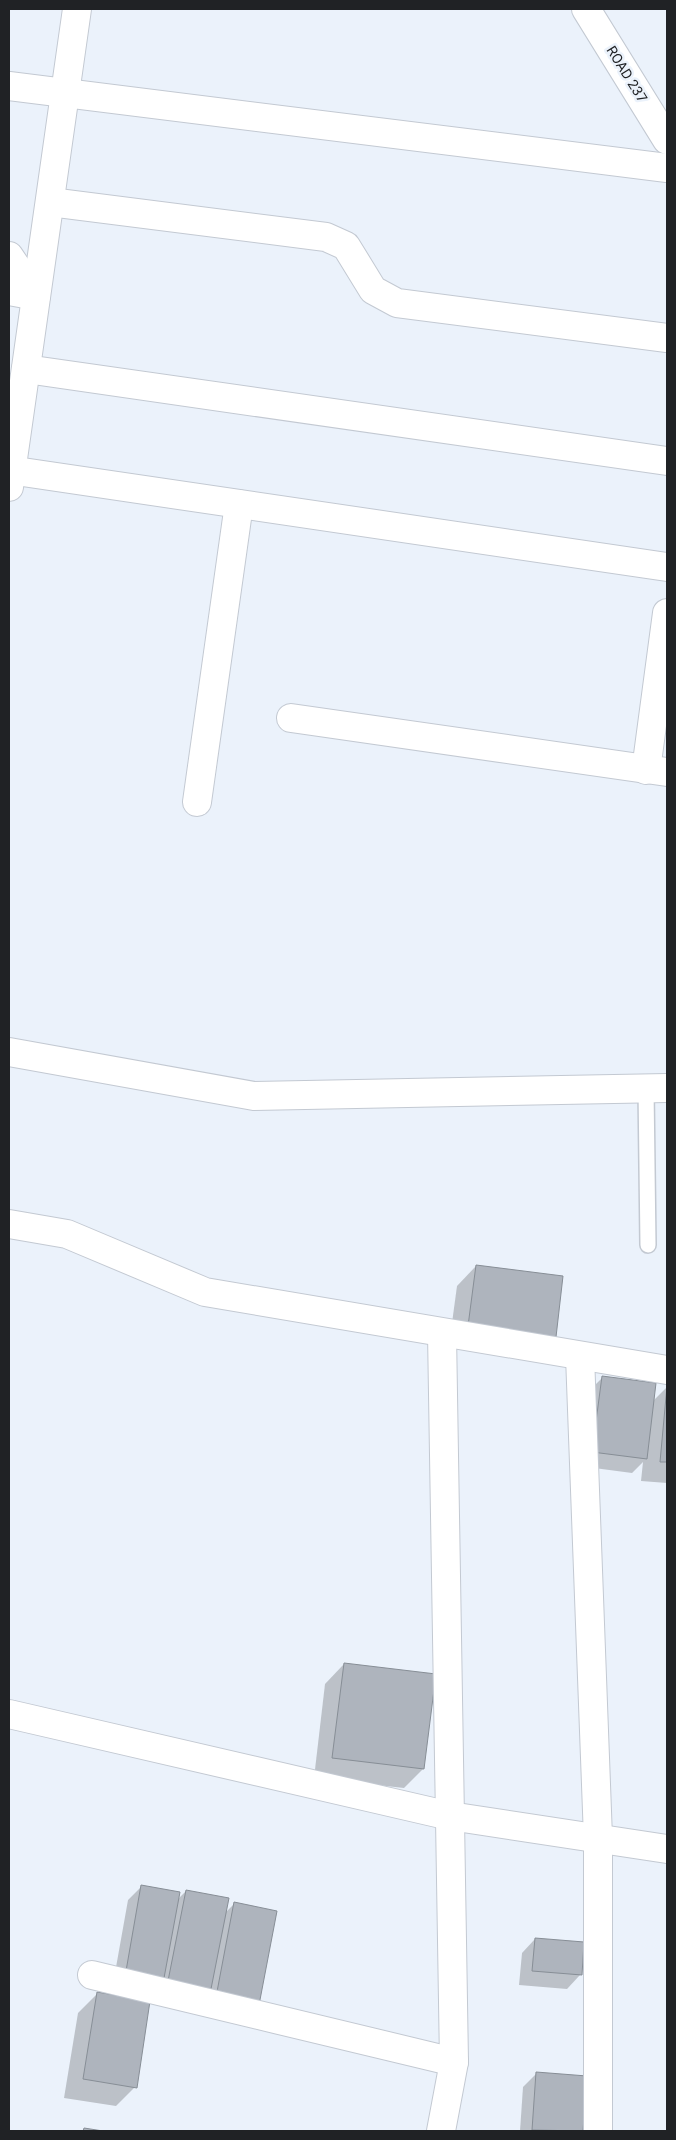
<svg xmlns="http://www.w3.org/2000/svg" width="676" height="2140" viewBox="0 0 676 2140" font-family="Roboto,sans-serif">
<rect width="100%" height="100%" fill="#ebf2fb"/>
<g fill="#0003">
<path d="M476,1266L555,1336L535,1356L449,1345L457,1286Z"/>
<path d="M603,1377L653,1401L667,1387V1483L641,1481L643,1462L632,1473L579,1466L589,1391Z"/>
<path d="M344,1664L423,1769L404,1788L314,1778L325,1684Z"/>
<path d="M142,1886L177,1900L186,1891L225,1913L234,1904L244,2018L113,1984L128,1900Z"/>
<path d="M535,1939L583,1943L580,1975L567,1989L519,1985L522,1953Z"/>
<path d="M97,1994L135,2087L116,2106L64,2098L78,2013Z"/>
<path d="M537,2073L586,2077L582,2131H520L523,2087Z"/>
</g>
<g fill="#aeb4bd" stroke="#878e96">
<path d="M476,1265L563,1276L556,1337L468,1326Z"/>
<path d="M602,1376L656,1383L647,1459L592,1452Z"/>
<path d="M667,1386V1462H660Z"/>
<path d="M344,1663L436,1674L424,1769L332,1758Z"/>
<path d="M141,1885L180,1892L164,1978L126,1971Z"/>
<path d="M186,1890L229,1898L210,1994L167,1986Z"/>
<path d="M234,1902L277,1911L259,2005L216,1997Z"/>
<path d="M535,1938L584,1942L582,1975L532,1971Z"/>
<path d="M97,1992L150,2001L137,2088L83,2079Z"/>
<path d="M536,2072L587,2076L583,2131L532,2130Z"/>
<path d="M84,2128L103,2131H83Z"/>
</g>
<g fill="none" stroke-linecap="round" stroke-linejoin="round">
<g stroke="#c3c9d2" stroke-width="18">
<path id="service" d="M646,1088L648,1245"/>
</g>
<g stroke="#c3c9d2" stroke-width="30">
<g id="minor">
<path d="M9,86L667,168"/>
<path d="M50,202L326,237L346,246L373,290L397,303L667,338"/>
<path d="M9,256L36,296L9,291"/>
<path d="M26,369L667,461"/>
<path d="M9,470L667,567"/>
<path d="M9,487L77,9"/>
<path d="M291,718L667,772"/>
<path d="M646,770L667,613"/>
<path d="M197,802L239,504"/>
<path d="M9,1052L254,1096L667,1088"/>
<path d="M9,1224L67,1234L205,1292L667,1370"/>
<path d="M580,1356L598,1838V2131"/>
<path d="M9,1714L450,1816L667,1849"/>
<path d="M92,1975L454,2062L442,1333"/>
<path d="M441,2131L454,2062"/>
</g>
</g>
<g stroke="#c3c9d2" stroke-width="30">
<path id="tertiary" d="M586,9L667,140"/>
</g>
<use href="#service" stroke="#fff" stroke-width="15"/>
<use href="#minor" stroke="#fff" stroke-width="28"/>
<use href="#tertiary" stroke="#fff" stroke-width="28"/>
</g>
<g text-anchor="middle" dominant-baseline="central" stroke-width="5" stroke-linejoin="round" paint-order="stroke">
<g font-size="14" fill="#202225" stroke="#ebf2fb">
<text transform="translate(627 74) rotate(58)">ROAD 237</text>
</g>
</g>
<rect width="676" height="2140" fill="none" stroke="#202225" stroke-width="20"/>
</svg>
